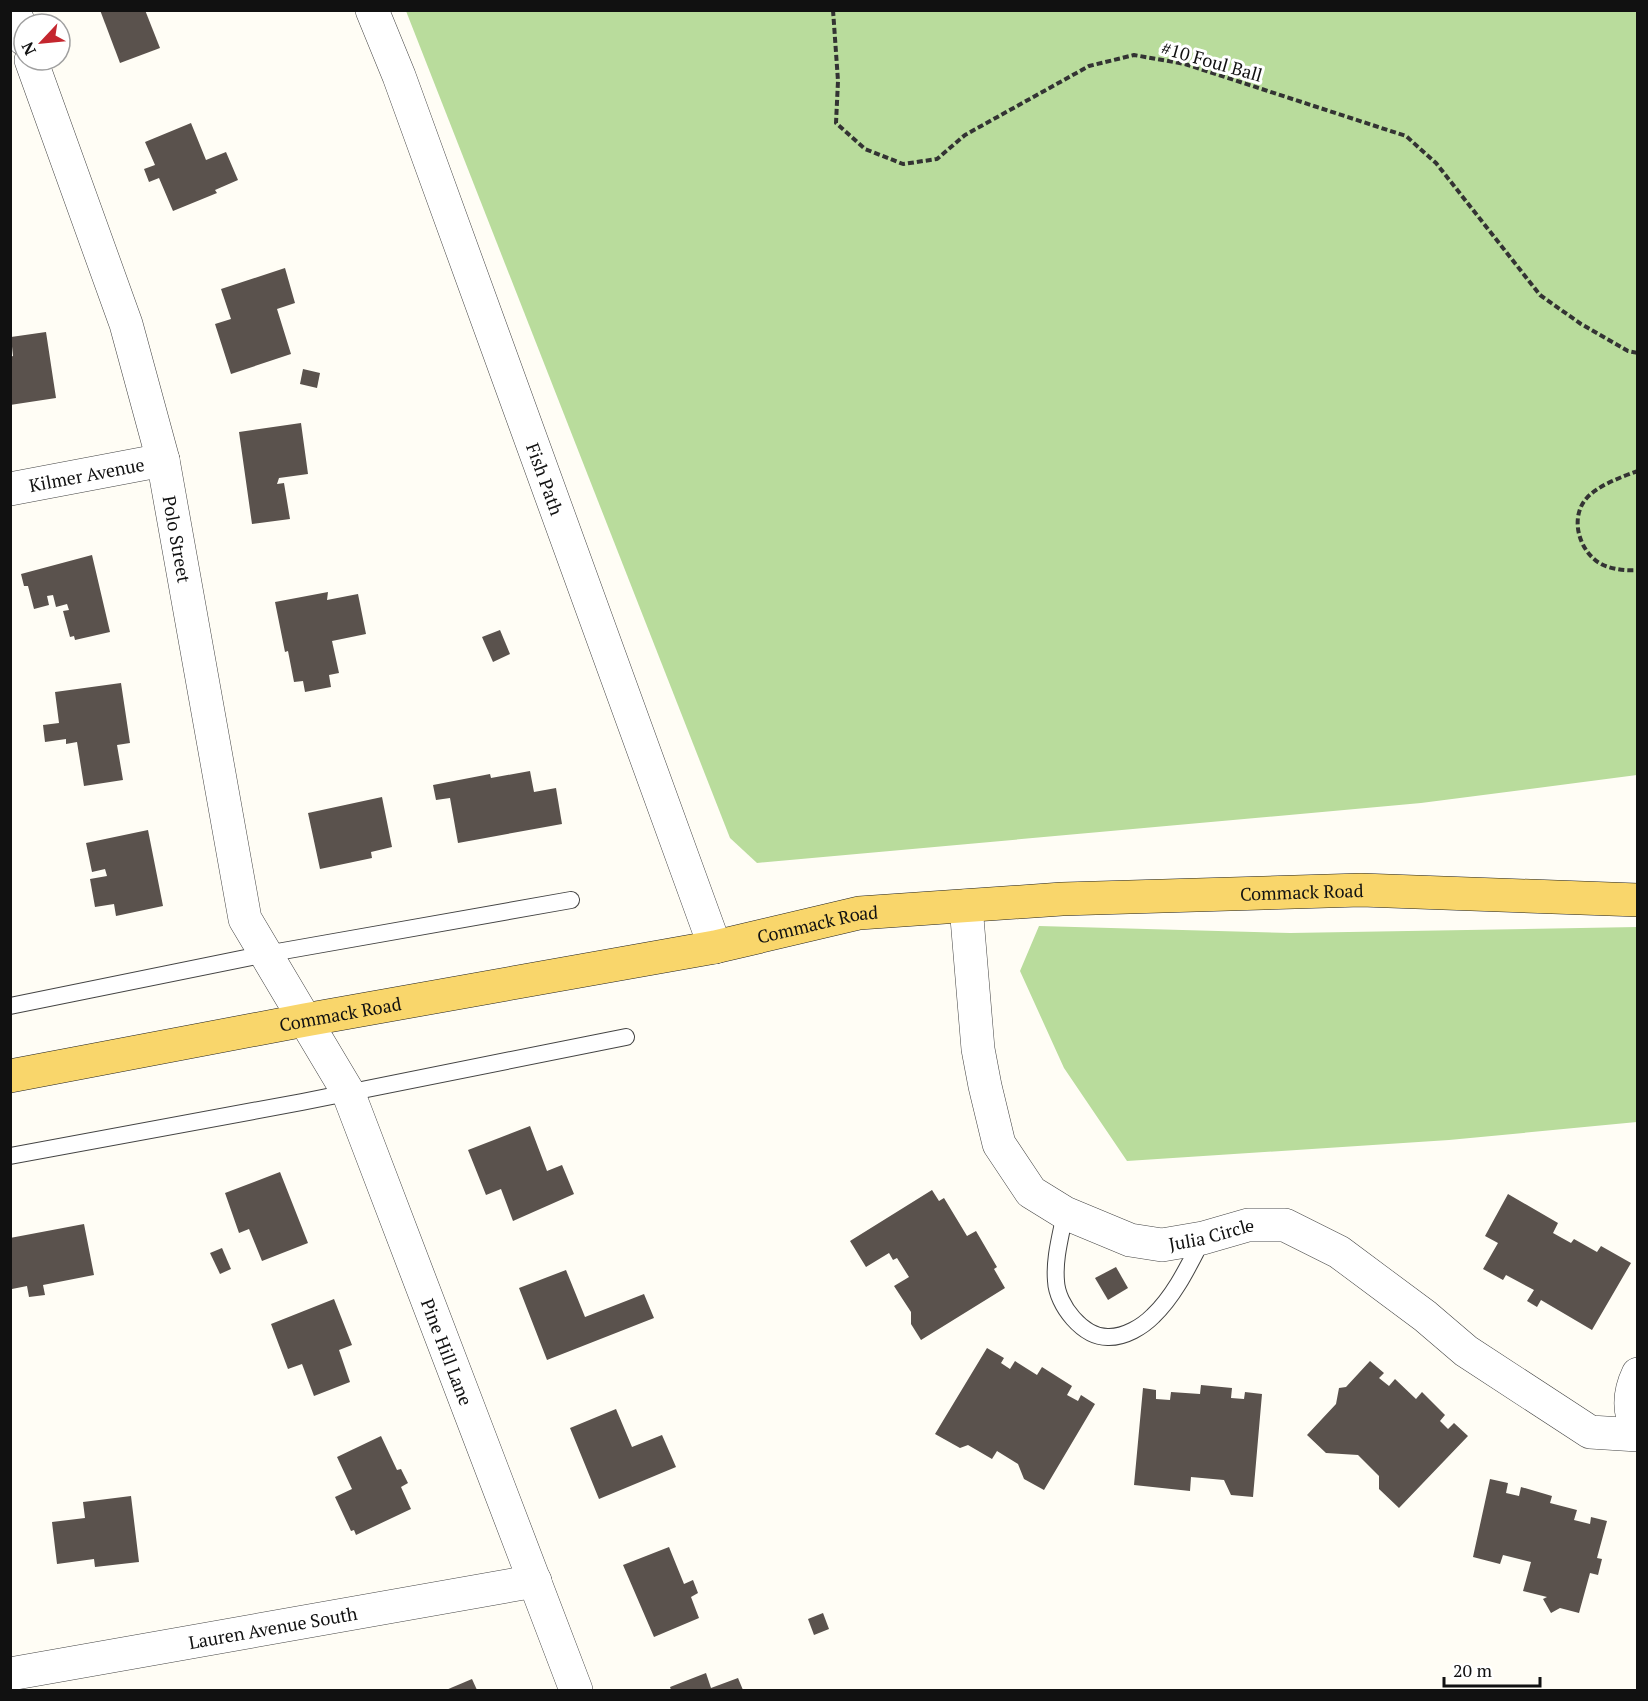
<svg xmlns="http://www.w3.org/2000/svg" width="1648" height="1701" viewBox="0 0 1648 1701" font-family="'PT Serif',serif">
<rect width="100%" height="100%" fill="#fffdf5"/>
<g fill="#b9dc9c">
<path d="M406,11H1637V775L1421,803L757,863L730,838Z"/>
<path d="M1039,926L1290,933L1637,927V1122L1449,1140L1127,1161L1064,1068L1020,971Z"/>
</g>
<g fill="#5a524d">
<path d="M100,10H145L160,48L120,63Z"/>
<path d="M191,123L206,160L226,152L238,180L215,190L217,193L173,211L159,178L149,182L144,169L155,165L145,142Z"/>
<path d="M285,268L295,303L277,309L291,354L231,374L215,324L231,319L221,289Z"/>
<path d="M46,332L56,398L10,405V357L13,356L11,337Z"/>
<path d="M303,369L320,373L317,388L300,384Z"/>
<path d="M301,423L308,474L279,478L277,484L284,483L290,519L252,524L239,432Z"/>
<path d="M92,555L110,632L75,640L74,636L70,637L63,611L69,610L67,604L56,607L53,595L47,596L49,605L34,609L28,586H24L21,574Z"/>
<path d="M328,592L327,600L358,594L366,634L332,641L339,673L329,675L331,687L305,692L303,681L294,682L288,651L285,652L275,602Z"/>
<path d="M500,630L510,654L493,662L482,637Z"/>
<path d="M121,683L130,743L117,745L123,780L84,786L77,742L66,744V739L45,742L43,725L59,723L55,692Z"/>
<path d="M530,771L534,792L556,788L562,824L458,843L450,798L436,800L433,785L490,774L491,778Z"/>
<path d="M382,797L392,847L371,852L372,858L320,869L308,813Z"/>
<path d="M148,830L163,906L116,916L114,904L95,907L90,879L107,876L105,869L92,872L86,843Z"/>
<path d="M530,1126L547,1171L562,1165L574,1194L513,1221L501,1189L486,1195L468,1150Z"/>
<path d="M280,1172L308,1243L262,1261L249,1229L239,1233L225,1193Z"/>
<path d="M932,1190L939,1201L944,1198L967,1236L976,1231L997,1267L994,1269L1005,1288L921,1340L911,1324V1312L894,1286L909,1277L897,1258L893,1260L889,1253L866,1267L850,1241Z"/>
<path d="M1508,1194L1558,1223L1553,1233L1571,1243L1574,1239L1597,1252L1601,1246L1631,1263L1592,1330L1541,1300L1537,1307L1527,1301L1534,1290L1506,1275L1503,1280L1483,1269L1498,1243L1485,1236Z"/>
<path d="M84,1224L94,1275L43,1285L45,1295L29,1297L27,1286L12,1289L10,1238Z"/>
<path d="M222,1248L231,1269L220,1274L210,1253Z"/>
<path d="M1116,1267L1128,1288L1108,1300L1095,1278Z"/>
<path d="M566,1270L585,1317L644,1294L654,1318L547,1360L519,1288Z"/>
<path d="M334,1299L352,1345L339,1350L350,1382L314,1396L302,1364L288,1369L271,1324Z"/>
<path d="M987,1348L1004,1358L1001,1363L1010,1369L1015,1361L1037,1375L1042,1367L1072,1386L1067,1395L1078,1401L1081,1395L1095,1404L1044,1490L1024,1479L1018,1464L997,1451L992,1459L968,1445L960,1448L935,1434Z"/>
<path d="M1370,1361L1384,1373L1379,1378L1389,1386L1395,1379L1416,1399L1422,1392L1445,1415L1440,1421L1448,1429L1454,1423L1468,1436L1399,1508L1379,1489V1476L1358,1455L1326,1453L1307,1435L1336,1404L1339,1388L1346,1387Z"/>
<path d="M1201,1385L1232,1388L1231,1398L1244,1399L1245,1392L1262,1394L1253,1497L1231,1495L1224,1480L1191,1477L1190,1491L1134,1485L1143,1388L1156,1390V1399L1170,1400L1171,1392L1200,1394Z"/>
<path d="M616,1409L632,1447L662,1435L676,1467L599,1499L570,1428Z"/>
<path d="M381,1436L397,1470L401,1469L408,1483L401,1487L411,1509L356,1535L354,1530L351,1531L335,1497L352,1489L337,1457Z"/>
<path d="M1490,1479L1508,1483L1506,1493L1519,1496L1521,1487L1552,1496L1550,1503L1577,1510L1574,1520L1590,1524L1591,1517L1607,1521L1597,1558L1602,1559L1598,1575L1590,1573L1579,1613L1560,1608L1551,1613L1543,1599L1547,1597L1523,1591L1531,1562L1503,1555L1500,1564L1473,1557Z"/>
<path d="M131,1496L139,1562L95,1567L94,1559L57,1564L52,1522L85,1518L83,1502Z"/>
<path d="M669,1547L684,1584L693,1580L698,1593L691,1597L699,1618L654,1637L623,1565Z"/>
<path d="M823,1613L829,1629L814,1635L808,1619Z"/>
<path d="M706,1673L711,1688L738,1678L743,1690H671L670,1687Z"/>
<path d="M472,1679L477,1690H446Z"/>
</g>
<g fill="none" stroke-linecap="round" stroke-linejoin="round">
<g stroke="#444" stroke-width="18">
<g id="service">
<path d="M10,1006L266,954L571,900"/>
<path d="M10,1156L302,1102L626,1037"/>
<path d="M1065,1213C1061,1235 1054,1258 1056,1281C1057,1305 1083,1338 1109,1337C1125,1337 1142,1327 1153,1316C1175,1295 1189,1265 1203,1238"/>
</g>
</g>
<g stroke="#444" stroke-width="34">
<g id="minor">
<path d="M14,10L24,39"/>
<path id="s1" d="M372,10L399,76L715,947"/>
<path id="s2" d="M31,60L126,324L163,460L245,919L305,1020"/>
<path id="s3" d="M10,489L163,460"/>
<path id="s4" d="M966,906L978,1049L985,1086L999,1144L1031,1192L1065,1213L1130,1240L1162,1245L1203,1238L1248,1225H1285L1339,1252L1425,1316L1466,1351L1590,1432L1638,1435"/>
<path d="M1638,1374C1628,1395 1629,1412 1638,1433"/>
<path id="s5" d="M10,1674L535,1581"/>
</g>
</g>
<g stroke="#444" stroke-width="34">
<g id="tertiary">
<path id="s6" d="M305,1020L348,1092L576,1690"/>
</g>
</g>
<g stroke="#222" stroke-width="34">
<g id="primary">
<path id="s7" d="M10,1076L305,1020L715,947L859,913L1062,899L1361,890L1638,900"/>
</g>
</g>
<g stroke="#333" stroke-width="4" stroke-dasharray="6 3" stroke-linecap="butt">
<path d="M833,10L838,81L836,123L865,149L903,164L937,159L965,135L1089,66L1134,55L1185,64L1406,136L1436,163L1540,295L1581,324L1628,351L1638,353"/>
<path d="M1638,471C1621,477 1596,486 1585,500C1572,517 1577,544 1594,559C1605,569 1623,571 1638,570"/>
</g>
<use href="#service" stroke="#fff" stroke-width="16"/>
<use href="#minor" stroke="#fff" stroke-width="33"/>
<use href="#tertiary" stroke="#fff" stroke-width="33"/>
<use href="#primary" stroke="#f9d66b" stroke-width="33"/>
</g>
<g text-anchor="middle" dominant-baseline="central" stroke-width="6" stroke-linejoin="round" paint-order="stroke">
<g font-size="18" fill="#111" stroke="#fff">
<text transform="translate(1212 61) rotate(16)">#10 Foul Ball</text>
<text stroke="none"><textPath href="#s3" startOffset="78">Kilmer Avenue</textPath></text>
<text stroke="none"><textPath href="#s1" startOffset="500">Fish Path</textPath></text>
<text stroke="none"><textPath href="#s2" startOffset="502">Polo Street</textPath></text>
<text stroke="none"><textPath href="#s7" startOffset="1308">Commack Road</textPath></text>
<text stroke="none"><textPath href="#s7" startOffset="822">Commack Road</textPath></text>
<text stroke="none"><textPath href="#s7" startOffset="336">Commack Road</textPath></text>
<text stroke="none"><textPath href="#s4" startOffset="492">Julia Circle</textPath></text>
<text stroke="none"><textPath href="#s6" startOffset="362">Pine Hill Lane</textPath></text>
<text stroke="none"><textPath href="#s5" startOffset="267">Lauren Avenue South</textPath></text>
</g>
</g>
<rect width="1648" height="1701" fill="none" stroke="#111111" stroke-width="24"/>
<g transform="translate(42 42) rotate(244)"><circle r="28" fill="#ffffff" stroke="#a0a0a0" stroke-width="1.5"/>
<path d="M0-4.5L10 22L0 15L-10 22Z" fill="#c4262e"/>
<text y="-9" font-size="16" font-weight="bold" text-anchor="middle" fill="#111111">N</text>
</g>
<path d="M1444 1677v9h96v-9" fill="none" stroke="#111111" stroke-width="3"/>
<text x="1453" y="1677" font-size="18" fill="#111111" stroke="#ffffff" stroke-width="4.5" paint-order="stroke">20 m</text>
</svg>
